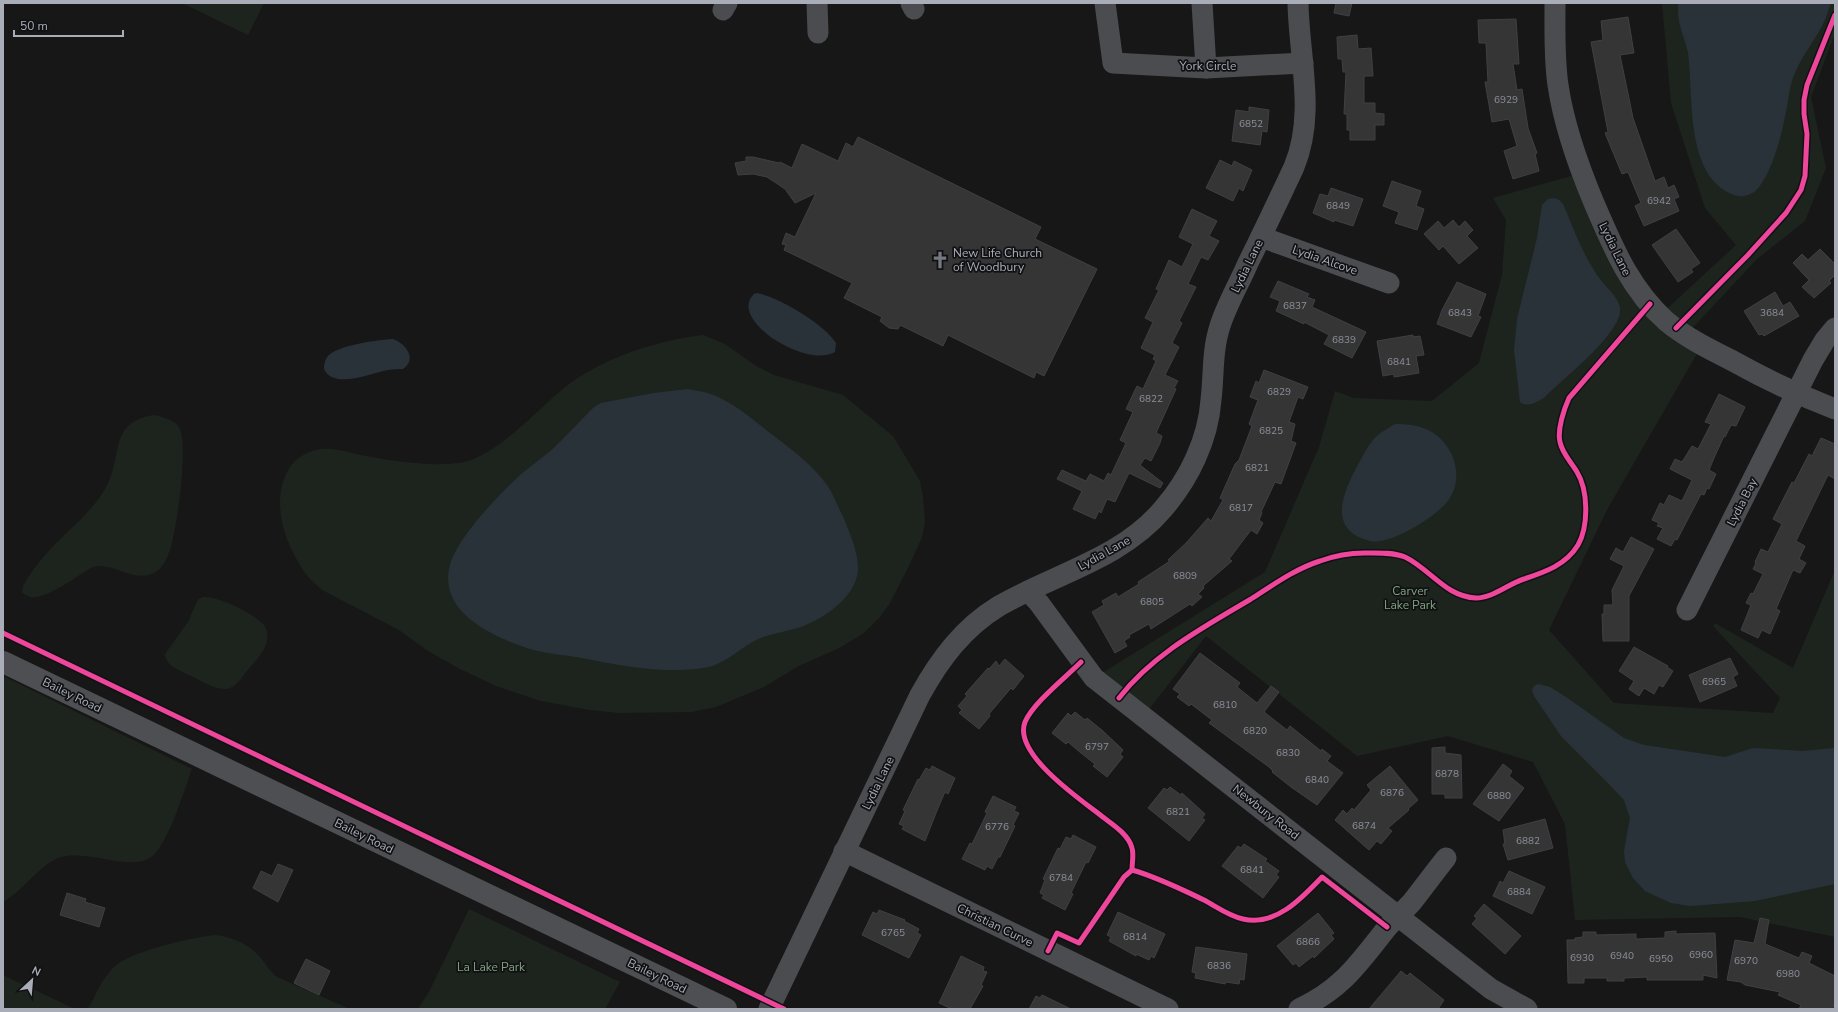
<svg xmlns="http://www.w3.org/2000/svg" width="1838" height="1012" viewBox="0 0 1838 1012" font-family="'Nunito Sans',sans-serif">
<rect width="100%" height="100%" fill="#171717"/>
<g fill="#1d241e">
<path d="M182,3H264L248,35Z"/>
<path d="M1662,3H1835V33L1811,97L1826,168L1805,221L1757,259L1686,335L1702,345L1608,508L1549,630L1614,703L1773,713L1780,698L1713,626L1715,623L1793,668L1835,570V937L1740,917L1575,920L1565,824L1533,762L1448,736L1357,756L1206,636L1143,717L1094,678L1265,572L1319,447L1335,391L1353,398L1432,401L1479,363L1502,275L1506,220L1493,198L1582,173L1660,315L1736,245L1705,208L1671,103Z"/>
<path d="M703,335L725,344L756,366L774,375L843,395L893,436L920,481L923,497L925,523L922,537L909,566L890,603L880,617L864,633L839,648L797,667L764,687L716,707L692,712L619,713L589,710L541,701L496,686L460,669L428,651L399,630L324,591C308,580 298,564 290,546C281,526 276,499 284,479C290,463 300,454 316,450C330,446 347,452 361,455C389,461 449,470 474,459C508,444 535,412 564,388C602,358 655,341 703,335Z"/>
<path d="M154,415C163,417 176,420 180,429C188,450 177,528 170,550C167,558 164,566 157,571C136,586 114,561 93,567C77,576 54,594 36,597C31,598 26,596 22,592L23,586C29,575 37,564 46,554C65,532 90,515 105,489C124,458 107,422 154,415Z"/>
<path d="M203,597C218,596 253,613 263,624C266,627 268,634 267,638C267,651 253,663 246,672C241,679 235,688 226,689C214,690 199,679 189,675C179,670 166,666 165,654L188,622L198,599Z"/>
<path d="M3,676L192,769C184,790 167,850 148,859C138,864 127,862 115,861C99,858 78,853 61,857C42,862 23,891 3,902Z"/>
<path d="M469,909L620,982L605,1009H418L430,990Z"/>
<path d="M215,935C232,937 249,944 260,957C266,964 269,971 277,977L350,1009H87C93,1003 94,995 99,988C102,981 108,974 113,968C129,951 191,938 215,935Z"/>
<path d="M3,975L75,1009H3Z"/>
</g>
<g fill="#2a3239">
<path d="M1678,3H1831C1828,10 1826,19 1822,26C1813,43 1801,57 1794,75C1789,87 1789,98 1786,111C1782,134 1773,169 1759,187C1753,195 1743,198 1734,195C1684,176 1694,96 1688,53C1686,42 1681,32 1679,21C1678,15 1678,9 1678,3Z"/>
<path d="M1554,198L1559,200L1563,204C1575,232 1584,259 1603,283C1609,290 1619,299 1620,308C1623,333 1561,380 1544,398C1536,402 1528,408 1520,402L1514,350L1517,319L1537,238L1542,205L1548,199Z"/>
<path d="M757,293C779,297 824,324 836,343L835,352C806,369 727,319 754,294Z"/>
<path d="M393,339C405,343 418,359 403,369C398,369 393,369 388,370C370,373 334,390 324,369C324,364 325,359 329,355C340,345 377,340 393,339Z"/>
<path d="M688,389C698,391 707,392 716,396C734,404 750,417 765,429C788,447 813,464 829,488C835,498 839,509 844,519C850,534 859,554 858,571C855,595 830,614 810,623C796,630 778,632 763,637C741,645 727,665 703,668C662,674 623,666 582,658C566,655 549,654 534,650C497,639 437,614 450,565C457,539 494,500 515,480C527,468 543,458 556,446C569,433 581,420 594,407L601,403L654,393Z"/>
<path d="M1395,424C1407,424 1419,425 1430,431C1452,443 1464,473 1451,496C1442,514 1390,546 1370,541C1326,530 1343,492 1359,463C1364,454 1369,443 1377,436C1382,431 1389,428 1395,424Z"/>
<path d="M1538,684L1550,687L1566,697L1624,738L1644,745L1725,757L1753,748L1803,751L1835,748V884L1755,901L1690,906L1671,903L1645,891L1633,878L1625,862L1624,851L1630,818L1624,800L1604,779L1561,736L1534,696L1532,690L1534,686Z"/>
</g>
<g fill="#353536" stroke="#3f4043">
<path d="M1336,3H1352L1349,16L1334,13Z"/>
<path d="M1628,17L1634,53L1620,55L1633,118L1655,181L1664,177L1668,188L1674,185L1679,197L1674,199L1679,211L1644,226L1635,206L1641,203L1628,172L1622,174L1605,133L1608,132L1591,42L1603,40L1601,21Z"/>
<path d="M1516,19L1519,64H1513L1517,90L1522,89L1528,128L1537,153L1535,154L1539,171L1513,179L1504,151L1517,146L1509,119L1492,122L1485,82H1488L1486,43H1479L1478,20Z"/>
<path d="M1357,35L1358,49L1371,48L1373,76H1364V103H1375V113L1384,114V125H1375V140H1350V130H1347V114H1344L1346,72H1343L1342,59H1338L1337,37Z"/>
<path d="M1249,107L1269,110L1267,132L1262,131L1260,145L1232,141L1236,110L1249,112Z"/>
<path d="M858,137L1041,227L1035,239L1097,269L1044,376L1036,372L1034,378L948,335L943,346L900,325L898,329L889,328L880,321L882,317L844,298L852,283L784,250L786,245L782,244L786,233L795,237L816,193L795,203L785,189L767,177L753,174L738,175L735,163L746,161V157H753L779,163L780,162L792,168L802,144L838,161L846,143L853,147Z"/>
<path d="M1220,160L1232,166L1234,161L1252,170L1243,191L1239,188L1233,201L1206,188Z"/>
<path d="M1392,181L1421,191L1416,206L1424,209L1417,230L1395,223L1399,212L1383,206Z"/>
<path d="M1331,188L1363,199L1353,226L1334,220V222L1313,213L1320,194L1328,196Z"/>
<path d="M1192,209L1217,221L1209,236L1219,241L1208,260L1201,257L1188,284L1196,287L1179,321L1182,323L1172,343L1179,347L1165,375L1178,381L1174,388L1176,389L1156,433L1162,436L1160,443L1151,461L1145,458L1140,465L1163,483L1160,488L1129,473L1115,502L1107,499L1101,513L1099,511L1095,519L1073,509L1082,491L1057,479L1062,470L1086,481L1090,474L1104,481L1108,473L1111,475L1126,443L1120,440L1133,412L1126,409L1137,386L1143,389L1156,361L1153,359L1155,355L1141,348L1153,322L1145,318L1159,290L1156,289L1169,260L1182,267L1193,244L1179,237Z"/>
<path d="M1453,220L1459,227L1465,221L1473,230L1467,236L1478,248L1459,264L1443,246L1439,250L1424,234L1438,221L1444,228Z"/>
<path d="M1676,229L1700,263L1691,269L1693,272L1678,282L1652,245Z"/>
<path d="M1820,249L1835,264V275L1829,281L1831,283L1814,298L1802,287L1809,280L1793,263L1802,254L1808,260Z"/>
<path d="M1278,281L1309,294L1307,297L1315,300L1312,307L1366,332L1352,358L1324,344L1329,335L1304,322V324L1276,311L1280,301L1270,297Z"/>
<path d="M1457,282L1486,294L1478,316L1481,317L1471,337L1437,324L1442,310Z"/>
<path d="M1775,292L1783,306L1790,302L1799,316L1764,336L1762,334L1759,335L1744,311Z"/>
<path d="M1413,335V337L1420,336L1424,355L1416,356L1419,373L1394,377V374L1383,376L1377,341Z"/>
<path d="M1264,370L1308,387L1303,399L1298,397L1289,422L1295,424L1291,441L1296,443L1281,484L1275,482L1261,512L1262,513L1259,520L1263,523L1257,534L1251,530L1229,559L1232,561L1203,586L1204,588L1198,594L1202,597L1192,606L1190,604L1151,629L1149,624L1129,635L1130,637L1124,641L1127,646L1115,653L1092,612L1104,605L1102,601L1116,593L1118,597L1139,584L1138,582L1170,561L1168,560L1187,542L1208,518L1211,521L1223,500L1220,498L1235,464L1239,460L1252,426L1249,424L1258,400L1250,397L1256,381L1259,383Z"/>
<path d="M1719,394L1745,407L1736,426L1731,425L1725,437L1724,436L1714,458L1709,470L1716,474L1709,489L1707,488L1704,495L1701,494L1677,540L1675,539L1671,546L1657,539L1663,528L1657,526L1659,523L1652,520L1660,503L1664,505L1669,495L1682,501L1692,480L1670,469L1675,459L1682,462L1692,446L1698,449L1711,424L1705,422Z"/>
<path d="M1821,438L1835,444V479L1828,475L1796,541L1805,546L1799,559L1806,563L1800,573L1793,570L1776,609L1780,611L1770,634L1762,630L1758,638L1741,630L1751,605L1746,603L1751,593L1753,594L1763,574L1753,569L1756,563L1755,562L1761,549L1768,552L1782,524L1773,519L1792,482L1794,483L1809,454L1812,456Z"/>
<path d="M1631,537L1654,549L1629,596V641H1603L1602,614H1604V605H1613L1612,590L1624,566L1610,559L1616,548L1623,552Z"/>
<path d="M1634,647L1668,666L1667,667L1673,671L1663,687L1659,685L1654,694L1644,688L1639,696L1629,689L1634,681L1619,671Z"/>
<path d="M1200,653L1240,683L1237,687L1257,703L1271,686L1279,692L1264,712L1287,730L1290,726L1321,751L1322,749L1331,756L1327,761L1343,773L1317,805L1291,787L1272,772L1273,771L1269,767L1209,723L1212,720L1191,704L1189,706L1177,697L1180,694L1173,689Z"/>
<path d="M1730,658L1738,674L1733,677L1737,686L1700,702L1689,675Z"/>
<path d="M1005,659L1024,676L1013,690L1011,688L989,714L990,716L979,729L959,713L962,710L958,706L967,696L965,694L988,668L989,669L996,661L999,666Z"/>
<path d="M1075,712L1085,720L1087,718L1103,731L1123,750L1120,754L1123,757L1107,777L1093,766L1095,764L1081,753L1068,742L1066,744L1052,733L1068,713L1071,716Z"/>
<path d="M1445,747V753L1461,755L1462,798H1445V794H1432V748Z"/>
<path d="M1503,764L1512,771L1509,776L1524,788L1499,821L1473,804Z"/>
<path d="M932,766L955,778L948,794L945,792L938,808L925,841L902,829L904,826L899,824L905,811L903,810L918,779L919,780L926,768L930,770Z"/>
<path d="M1390,766L1418,800L1408,809L1409,810L1388,828L1392,831L1381,844L1377,841L1369,850L1335,820L1343,810L1347,814L1352,808L1354,810L1371,790L1367,785Z"/>
<path d="M1170,787L1181,795L1182,793L1205,814L1202,818L1205,820L1189,841L1148,808L1164,788L1167,790Z"/>
<path d="M993,796L1016,807L1014,811L1019,813L1013,825L1015,826L1000,857H998L992,869L987,866L985,870L962,859L970,843L972,844L987,813L985,812Z"/>
<path d="M1545,819L1553,848L1508,860L1503,844H1505L1503,830Z"/>
<path d="M1073,835L1096,847L1088,863L1086,862L1071,893L1073,894L1065,910L1042,898L1044,895L1040,893L1045,880L1043,879L1058,848L1060,849L1066,837L1071,839Z"/>
<path d="M1244,844L1267,859L1265,861L1279,871L1276,875L1279,877L1263,898L1222,866L1238,846L1241,848Z"/>
<path d="M278,864L293,870L278,902L253,888L261,871L272,876Z"/>
<path d="M1509,871L1545,887L1532,914L1493,896L1500,881L1503,883Z"/>
<path d="M67,893L86,899L85,902L105,908L99,927L60,915Z"/>
<path d="M1484,904L1521,936L1505,954L1472,924L1477,918L1474,916Z"/>
<path d="M879,910L905,920L904,921L919,929L917,933L921,935L909,958L862,935L873,912L877,914Z"/>
<path d="M1118,912L1165,934L1154,958L1151,956L1149,960L1136,954V956L1109,941L1111,937L1107,935Z"/>
<path d="M1318,913L1334,933L1331,935L1334,939L1314,958L1313,956L1299,967L1296,963L1293,965L1277,946Z"/>
<path d="M1760,918L1769,920L1765,944L1799,958L1802,952L1812,956L1809,963L1835,976V1003L1832,1009H1799L1801,1005L1778,995L1780,992L1745,985L1741,982L1727,980L1735,940L1754,943Z"/>
<path d="M1676,931V934L1715,933L1717,978L1703,975V980H1647V977L1624,978V981H1607V978H1584V983H1568L1567,940H1575V938L1583,937V932H1596V935L1636,934V939L1665,938V932Z"/>
<path d="M1196,947L1247,954L1244,980L1240,979L1239,984L1226,982L1225,984L1195,978L1196,973L1192,972Z"/>
<path d="M961,956L984,967L983,971L987,972L981,985L983,986L970,1009H952L939,1003Z"/>
<path d="M306,959L330,971L319,995L294,983Z"/>
<path d="M1401,971L1407,976L1410,973L1444,1000L1438,1009H1369Z"/>
<path d="M1042,995L1071,1009H1029L1036,996L1040,998Z"/>
</g>
<g fill="none" stroke-linecap="round" stroke-linejoin="round">
<g stroke="#4b4c50" stroke-width="21">
<path d="M817,3L818,33"/>
<path d="M911,3L914,9"/>
<path d="M1105,3L1113,63L1206,68L1303,63"/>
<path d="M1202,3L1206,68"/>
<path d="M1555,3C1555,30 1554,58 1558,85C1564,126 1578,165 1594,203C1613,247 1630,289 1666,321C1685,337 1709,349 1731,360C1765,379 1799,395 1835,409"/>
<path d="M723,10L727,3"/>
<path d="M1261,237L1389,283"/>
<path d="M1028,591L1039,603L1094,678L1491,989L1527,1009"/>
<path d="M1687,610L1813,360L1825,340L1835,328"/>
<path d="M844,851L1168,1009"/>
<path d="M769,1009L920,695C940,659 963,628 999,606C1054,574 1121,559 1163,509C1189,479 1208,440 1211,400C1214,375 1212,350 1220,326C1227,304 1239,284 1248,263C1264,231 1279,199 1294,167C1316,114 1299,58 1298,3"/>
<path d="M1299,1009C1342,989 1358,964 1386,929C1394,919 1404,911 1412,902C1423,888 1434,873 1446,858"/>
</g>
<path stroke="#4d4f52" stroke-width="22" d="M3,662L726,1009"/>
<g stroke="#111113" stroke-width="8">
<g id="cycleway">
<path d="M1676,328L1748,255L1786,213L1801,190L1805,176L1807,134L1804,114V100L1807,85L1835,15"/>
<path d="M3,633L784,1009"/>
<path d="M1081,662C1066,677 1033,703 1025,722C1013,753 1077,797 1099,814C1110,823 1128,833 1132,848C1134,854 1132,863 1132,870"/>
<path d="M1119,698C1153,654 1204,627 1251,599C1273,585 1295,569 1320,561C1334,556 1350,553 1364,553C1377,553 1393,552 1405,557C1430,569 1446,597 1476,598C1493,598 1508,584 1524,579C1545,572 1566,565 1578,545C1589,525 1588,490 1577,472C1571,462 1562,453 1560,442C1557,430 1564,409 1569,398L1650,304"/>
<path d="M1048,951L1057,933L1079,943L1124,877L1132,870C1157,877 1181,889 1204,900C1217,907 1229,916 1243,919C1275,927 1302,898 1322,877L1387,927"/>
</g>
</g>
<use href="#cycleway" stroke="#ed469a" stroke-width="5"/>
</g>
<defs>
<g id="church-bare" transform="scale(1.38)"><path d="M-1.2-6h2.4v3.5h3.3v2.4h-3.3V6h-2.4V-.1h-3.3v-2.4h3.3Z" fill="#757880" stroke="#111113" stroke-width="2.5" paint-order="stroke"/></g>
</defs>
<g fill-rule="evenodd">
<use href="#church-bare" x="940" y="260"/>
</g>
<g text-anchor="middle" dominant-baseline="central" stroke-width="3.5" stroke-linejoin="round" paint-order="stroke">
<g font-size="10" fill="#8b8f98">
<text x="1506" y="100">6929</text>
<text x="1251" y="124">6852</text>
<text x="1659" y="201">6942</text>
<text x="1338" y="206">6849</text>
<text x="1295" y="306">6837</text>
<text x="1460" y="313">6843</text>
<text x="1772" y="313">3684</text>
<text x="1344" y="340">6839</text>
<text x="1399" y="362">6841</text>
<text x="1279" y="392">6829</text>
<text x="1151" y="399">6822</text>
<text x="1271" y="431">6825</text>
<text x="1257" y="468">6821</text>
<text x="1241" y="508">6817</text>
<text x="1185" y="576">6809</text>
<text x="1152" y="602">6805</text>
<text x="1714" y="682">6965</text>
<text x="1225" y="705">6810</text>
<text x="1255" y="731">6820</text>
<text x="1097" y="747">6797</text>
<text x="1288" y="753">6830</text>
<text x="1447" y="774">6878</text>
<text x="1317" y="780">6840</text>
<text x="1392" y="793">6876</text>
<text x="1499" y="796">6880</text>
<text x="1178" y="812">6821</text>
<text x="1364" y="826">6874</text>
<text x="997" y="827">6776</text>
<text x="1528" y="841">6882</text>
<text x="1252" y="870">6841</text>
<text x="1061" y="878">6784</text>
<text x="1519" y="892">6884</text>
<text x="893" y="933">6765</text>
<text x="1135" y="937">6814</text>
<text x="1308" y="942">6866</text>
<text x="1701" y="955">6960</text>
<text x="1622" y="956">6940</text>
<text x="1582" y="958">6930</text>
<text x="1661" y="959">6950</text>
<text x="1746" y="961">6970</text>
<text x="1219" y="966">6836</text>
<text x="1788" y="974">6980</text>
</g>
<g font-size="12" fill="#a8adb8" stroke="#111113">
<text x="1208" y="66">York Circle</text>
<text transform="translate(1615 249) rotate(64)">Lydia Lane</text>
<text transform="translate(1325 260) rotate(19)">Lydia Alcove</text>
<text transform="translate(1247 266) rotate(-64)">Lydia Lane</text>
<text transform="translate(1742 502) rotate(-63)">Lydia Bay</text>
<text transform="translate(1104 553) rotate(-29)">Lydia Lane</text>
<text transform="translate(72 695) rotate(26)">Bailey Road</text>
<text transform="translate(878 783) rotate(-64)">Lydia Lane</text>
<text transform="translate(1266 812) rotate(38)">Newbury Road</text>
<text transform="translate(364 836) rotate(26)">Bailey Road</text>
<text transform="translate(995 925) rotate(26)">Christian Curve</text>
<text transform="translate(657 976) rotate(26)">Bailey Road</text>
</g>
<g font-size="12" fill="#a8adb8" stroke="#111113" text-anchor="start">
<text x="953" y="253">New Life Church<tspan x="953" dy="14">of Woodbury</tspan></text>
</g>
<g font-size="12" fill="#7fa381" stroke="#111113">
<text x="1410" y="591">Carver<tspan x="1410" dy="14">Lake Park</tspan></text>
<text x="491" y="967">La Lake Park</text>
</g>
</g>
<rect width="1838" height="1012" fill="none" stroke="#a8adb8" stroke-width="8"/>
<g transform="translate(32 980) rotate(26)" stroke="#111113" stroke-width="3" paint-order="stroke">
<path d="M0-3L7 15L0 10L-7 15Z" fill="#a8adb8"/>
<text y="-6" font-size="11" font-weight="bold" text-anchor="middle" fill="#a8adb8">N</text>
</g>
<path d="M14 30v6h109v-6" fill="none" stroke="#a8adb8" stroke-width="2"/>
<text x="20" y="30" font-size="12" fill="#a8adb8" stroke="#111113" stroke-width="3" paint-order="stroke">50 m</text>
</svg>
